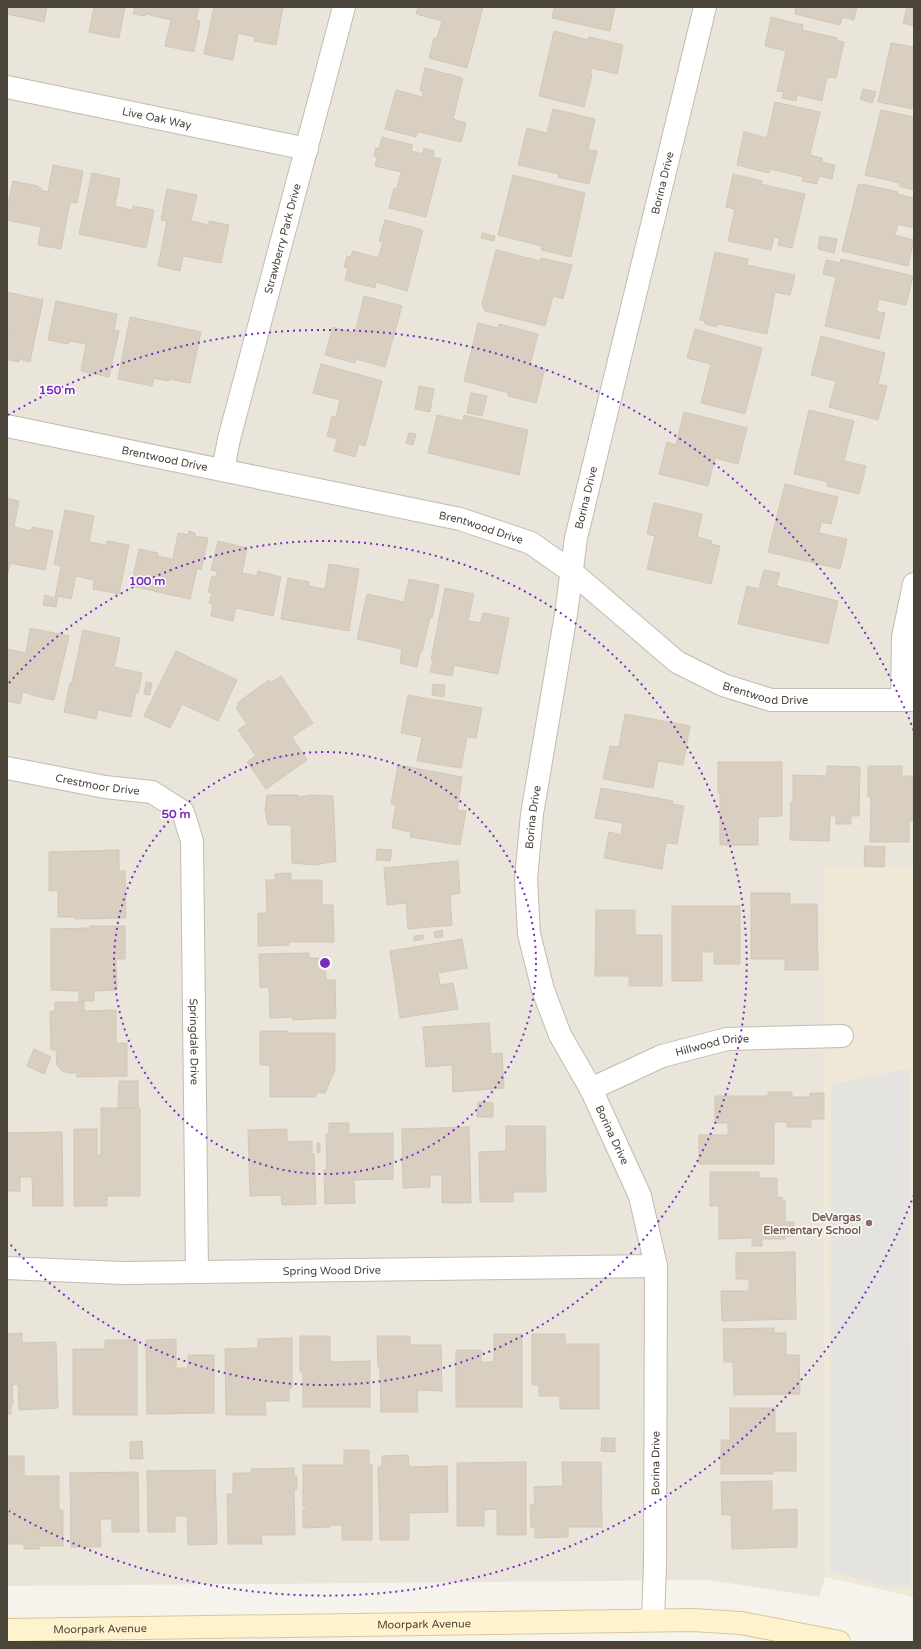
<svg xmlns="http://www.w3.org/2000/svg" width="921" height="1649" viewBox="0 0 921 1649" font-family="'Varela Round',sans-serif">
<rect width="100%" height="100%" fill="#f6f3ec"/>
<path fill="#eae5da" d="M7,7H914V869L824,867L825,1577L819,1597L709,1580L7,1586Z"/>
<path fill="#efe8d6" d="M824,867L914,869V1597L825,1577Z"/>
<path fill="#e5e3e0" d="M910,1068L911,1586L888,1587L830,1571L831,1085Z"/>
<g fill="#d8cfc1" stroke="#d3c7b4">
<path d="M7,7H47L44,22L7,14Z"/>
<path d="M94,7H125L119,38L89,32Z"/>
<path d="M135,7H199L196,20L200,21L194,52L165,46L171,20L146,14L145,16L133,14Z"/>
<path d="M214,7H283L276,45L254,41L255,37L238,33L233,60L204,54Z"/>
<path d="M418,7H483L467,68L429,58L434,38H437L442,21L416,14Z"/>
<path d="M554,7H615L610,31L552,18Z"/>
<path d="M796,7H857L854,20L842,17L840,25L795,14Z"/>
<path d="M907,7H914V26L903,23Z"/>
<path d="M771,17L803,25L802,30L837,38L836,40L844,42L836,78L827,77L822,101L797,95L796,101L782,98L784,92L777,91L786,51L765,46Z"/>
<path d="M554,31L588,40L589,37L623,45L617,74L592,68L590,75H592L584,107L539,96Z"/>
<path d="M891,43L914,47V109L878,102Z"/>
<path d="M425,68L463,78L453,119L466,123L461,142L418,132L416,137L385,129L396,90L422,97L423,91L420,90Z"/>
<path d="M863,89L876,92L872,103L860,99Z"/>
<path d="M775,102L820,112L810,155L822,158V162L835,165L832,179L819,176L817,184L802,181L803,177L770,169L769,173L737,165L744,132L767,138Z"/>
<path d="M553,109L595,119L588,150L597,151L589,184L558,177L559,174L518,165L527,128L547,133Z"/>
<path d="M881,110L914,117V190L899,186L900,183L865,175Z"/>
<path d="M382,137L413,145L411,151L423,154L424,148L434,151L433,157L441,159L426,217L389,208L394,188L397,189L401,172L375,166L377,157L374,156L376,148L379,149Z"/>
<path d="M53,165L83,171L77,203L70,202L61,249L38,245L41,227L7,220V209L13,181L38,186V188H41L40,190L48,192Z"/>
<path d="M92,173L120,179L115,206L132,210L133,206L154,210L146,248L79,234Z"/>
<path d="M733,174L762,181L761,184L805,194L792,248L778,245L780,238L774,237L771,250L728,241L735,209L726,207Z"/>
<path d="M513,175L585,193L571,257L541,250L542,246L498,235Z"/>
<path d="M862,184L898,192L897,194L914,198V228L898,224L895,235L914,240L908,266L842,251L858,185Z"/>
<path d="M167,189L197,195L191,221L209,225V221L229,225L221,263L183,256L180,271L158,266L167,221L161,220Z"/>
<path d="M385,220L423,230L407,291L376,282L375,288L345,280L348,268L344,267L347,256L351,257L353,251L378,258L383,242L379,241Z"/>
<path d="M482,233L495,236L494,241L481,238Z"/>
<path d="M820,236L837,239L834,253L818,249Z"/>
<path d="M496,250L540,261L541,258L572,265L563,299L553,296L545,326L485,311L482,304Z"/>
<path d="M715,252L748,259L747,265L795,275L790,295L775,292L767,334L718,324L717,327L705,324V321L700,320Z"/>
<path d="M841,259L913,276L906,305L879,299L876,311L885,313L879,339L825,326L836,277L823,274L826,260L840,263Z"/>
<path d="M7,292L43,300L30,362L19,359V362L9,360V357L7,356V336L9,328H7Z"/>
<path d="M364,296L402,306L385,367L356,359L355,363L325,355L333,327L355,333Z"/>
<path d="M56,301L117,314L114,330L119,331L109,377L81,371L86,344L69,341L68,344L48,340Z"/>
<path d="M130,317L201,332L190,383L169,379V381L154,378L152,386L118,379Z"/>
<path d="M478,323L498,328L499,324L538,334L530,365L545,369L536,403L508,396L509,393L464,381Z"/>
<path d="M695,329L762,348L745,414L701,403L711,364L687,358Z"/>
<path d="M821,336L885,353L878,384L887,386L878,420L829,407L836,381L811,375Z"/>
<path d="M321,364L382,381L365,446L359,444L355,457L334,451L337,439L327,436L332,416L336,417L340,400L313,393Z"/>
<path d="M419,386L434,389L430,412L415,409Z"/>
<path d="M471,393L487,396L482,416L467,413Z"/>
<path d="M809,410L854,421L844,461L866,466L859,494L827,486L828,482L794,474Z"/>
<path d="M684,412L747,428L738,464L715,458L708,486L659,474L667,442L676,445Z"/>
<path d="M437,415L463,421L464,415L528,430L519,475L428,453Z"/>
<path d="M409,433L416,434L413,445L406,443Z"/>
<path d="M785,484L838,497L831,524L821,522L819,533L847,539L840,569L768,552Z"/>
<path d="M7,498L19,501L14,527L31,531L32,527L53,531L45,570L10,563L7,577Z"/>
<path d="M654,503L702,514L697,537L712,541L711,544L720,546L711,584L647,569L655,536L647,534Z"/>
<path d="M65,510L94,516L89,542L106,545L107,541L129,545L119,594L93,589L94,580L76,576L71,599L58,596L56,607L43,605L45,595L55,598L61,566L54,564Z"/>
<path d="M189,531L195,533V536L208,538L201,570L197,568L190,599L131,586L139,549L158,553L157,556L173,559L178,533L188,535Z"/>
<path d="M218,541L247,548L242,573L257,576L258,571L281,577L273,616L236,608L233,621L211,616L213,604L209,603L212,593L208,592L212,576L216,577L217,571L211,570Z"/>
<path d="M329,564L359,569L349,631L281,619L288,578L309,582L308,586L325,589Z"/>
<path d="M764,570L780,573L776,586L838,601L828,644L738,624L747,586L759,589Z"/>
<path d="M409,579L439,585L432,618L430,617L422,652H420L417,667L400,663L402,649L357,639L367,594L404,602Z"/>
<path d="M445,588L474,594L468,621L480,623L483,613L509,618L498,674L454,665L452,676L430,672L433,661L431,660Z"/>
<path d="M30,628L69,636L54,700L31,695V694L23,692L20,704L7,701V649L26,653Z"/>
<path d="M83,630L120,638L114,667L142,673L138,693L136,692L131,717L98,710L96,719L64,712L70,683H72Z"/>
<path d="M176,651L237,680L218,721L182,704L170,728L144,716Z"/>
<path d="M281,676L313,723L292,737L307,760L266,789L247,762L256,756L238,730L247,724L236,708L239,706L237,703L269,680L271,683Z"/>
<path d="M146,682L152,683L150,695L144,694Z"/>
<path d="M433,684L445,685L444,697L432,695Z"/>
<path d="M408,695L482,708L476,738L467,737L461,768L417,761L422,737L401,733Z"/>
<path d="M625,714L690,726L683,765L658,761L653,788L603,779L610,746L619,747Z"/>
<path d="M718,762H782V816L758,817V845H720V793H718Z"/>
<path d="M398,765L462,777L457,810L466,811L460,845L410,837L411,832L392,828L396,804H391Z"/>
<path d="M827,766L860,767L859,816H851V824H836V816H830L829,841L790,840L791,802H793V775L827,776Z"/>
<path d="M868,766H902V776H914V821H909V842H870L871,797H868Z"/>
<path d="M601,788L673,801L672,804L684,806L677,844L666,843L662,869L604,858L609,832L621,835L623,823L595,818Z"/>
<path d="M267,795H298V797L311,795L333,796L336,861L315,865L292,863L291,825H268L265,810Z"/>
<path d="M865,846L885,847L884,867L864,866Z"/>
<path d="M377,849L392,850L390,861L376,860Z"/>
<path d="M119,850V871H125L126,918L75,919V917H58V890L49,891V852Z"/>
<path d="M458,861L460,893L450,895L452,925L408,929L406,903L387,905L384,868Z"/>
<path d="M291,873V880H322V905H333L334,942H289V945L258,946V913H267L266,880H275V874Z"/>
<path d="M751,893H790V904H817L818,970H785V959H751Z"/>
<path d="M672,906H740V964H714V952H702V981H672Z"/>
<path d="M596,910H635V935H662V986H629V976H595Z"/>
<path d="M90,926H125V959H116L117,990L94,991V1001H79V991L51,990V929L90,928Z"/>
<path d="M442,930L443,937L435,938L434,932Z"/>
<path d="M423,935V939L414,941V936Z"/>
<path d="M462,939L467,968L438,973L440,985L453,983L458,1009L400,1018L390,951Z"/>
<path d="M309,953V958H325L326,980H335L336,1018L293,1020V1017L270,1018L269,987L260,988L259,954Z"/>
<path d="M55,1002H84V1011L116,1010V1043H127V1076L77,1077V1073H69L62,1071L57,1065L56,1050H51L50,1011H55Z"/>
<path d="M489,1023L491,1054L502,1053L504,1088L453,1092L452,1065L426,1067L423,1027Z"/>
<path d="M260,1031H288V1033H335V1070L325,1093H316V1097H270V1065H260Z"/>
<path d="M34,1049L51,1057L44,1074L27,1066Z"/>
<path d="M119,1081H138V1108H118Z"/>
<path d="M768,1092H792V1097H810V1093H824V1119H811V1127H787V1122H774V1164H699V1135H728V1123H715V1096H768Z"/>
<path d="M478,1102L493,1103V1117H477Z"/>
<path d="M101,1108H140V1196H107V1206H74V1129H97V1155H101Z"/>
<path d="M329,1123H349V1134L393,1133V1179L354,1180L355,1203L325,1204L324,1170H327L326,1134H329Z"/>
<path d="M506,1126H545L546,1192H513V1202H480L479,1152L506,1151Z"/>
<path d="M469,1127L471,1203H442V1175H430V1187L403,1188L402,1129Z"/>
<path d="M287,1129V1142L312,1141V1154H314L316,1204L282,1205L281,1195L250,1196L248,1130Z"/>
<path d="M62,1132L63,1206H33L32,1177H20V1191H7V1133Z"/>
<path d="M317,1143H320V1152L317,1153Z"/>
<path d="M710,1172H759V1178H777V1198L782,1197V1200H785V1222H794V1236H785V1239H762V1246H752V1238L719,1239V1206H710Z"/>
<path d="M795,1252L796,1319L722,1321L721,1291H749V1279H736V1253Z"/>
<path d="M774,1328V1333H786V1355H799L800,1394L734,1395L733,1362H724L723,1329Z"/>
<path d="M22,1333V1343L56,1342L58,1408L19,1410L18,1384L12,1385L13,1404H11V1414H7V1334Z"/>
<path d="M494,1334H522V1407H456V1350H481V1362H494Z"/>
<path d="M532,1334H565V1344H599V1409H560V1396H539V1385H532Z"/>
<path d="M300,1336H330V1362L370,1361V1407H303V1372H300Z"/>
<path d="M377,1336H410V1345H441L442,1391L417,1390L418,1412H381L380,1367H378Z"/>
<path d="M292,1338V1388H289V1401H265L266,1415H226L225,1349L258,1348V1339Z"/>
<path d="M176,1339V1368H188V1355H214V1413L147,1414L146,1340Z"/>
<path d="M105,1340H137V1415H73V1349H105Z"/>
<path d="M730,1408H775V1433H796V1471H773V1474H721V1440H730Z"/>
<path d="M602,1438H615V1452L601,1451Z"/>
<path d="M142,1441L143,1459H130V1442Z"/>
<path d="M344,1450H369V1465H372V1540H342V1525H330V1527L303,1528V1510H306V1507H303V1465H344Z"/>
<path d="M408,1455L409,1467L447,1466L448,1512L409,1513V1540H380L378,1467H382V1456Z"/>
<path d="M7,1456H24V1476H59V1510H63V1546H39V1549H24V1544H7Z"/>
<path d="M526,1462V1535H497V1509L484,1510V1526H457V1463Z"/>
<path d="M562,1462H601L602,1527H568V1537L535,1538V1527L531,1528L530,1505H535L534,1487L563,1486Z"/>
<path d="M294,1468V1477L297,1476V1489H294L295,1535H261L262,1544H228L227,1494H233V1473H251V1469Z"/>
<path d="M215,1470L217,1544L188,1545L187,1516H175V1532H148L147,1471Z"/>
<path d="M138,1472L139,1532H112V1519H100L101,1547H71L70,1473Z"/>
<path d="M772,1481V1510L797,1509V1547L732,1549L731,1515H722L721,1482Z"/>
</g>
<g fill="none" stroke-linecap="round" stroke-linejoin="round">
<g stroke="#c2bbae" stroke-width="24">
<g id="minor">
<path id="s1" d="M7,87L307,149"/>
<path id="s2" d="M7,426L460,519L531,543L572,572L677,662L723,685L771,700H914"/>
<path id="s3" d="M223,470L229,439L344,7"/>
<path d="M902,700L903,637L914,584"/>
<path id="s4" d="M7,768L105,787L152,792L183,812L192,841L197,1272"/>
<path id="s5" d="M591,1089L662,1056L727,1039L842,1036"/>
<path id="s6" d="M7,1268L122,1273L656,1266"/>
<path id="s7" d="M653,1620L655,1565L656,1266L640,1196L591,1089L560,1035L543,990L529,934L526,879L532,814L566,614L576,538L705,7"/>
</g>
</g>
<g stroke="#d6c79b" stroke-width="24">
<g id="secondary">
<path id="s8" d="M7,1630L693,1620L741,1623L839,1642"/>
</g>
</g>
<use href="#minor" stroke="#fff" stroke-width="22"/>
<use href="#secondary" stroke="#fff3cd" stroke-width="22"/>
</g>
<g fill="none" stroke="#7b2cbf" stroke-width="2" stroke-dasharray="2 4">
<circle cx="325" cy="963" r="211"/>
<path d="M9 683A422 422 0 1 1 9 1243"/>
<path d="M914 1195A633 633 0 0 1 9 1511M8 415A633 633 0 0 1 914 731"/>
</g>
<circle fill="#8d6e63" stroke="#fff" stroke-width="1.5" cx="869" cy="1223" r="4"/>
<g text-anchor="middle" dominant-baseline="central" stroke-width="3" stroke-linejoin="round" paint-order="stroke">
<g font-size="11" fill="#4b4439" stroke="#fff">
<text stroke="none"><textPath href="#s1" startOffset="153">Live Oak Way</textPath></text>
<text stroke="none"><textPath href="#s7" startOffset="1477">Borina Drive</textPath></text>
<text stroke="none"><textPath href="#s3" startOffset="239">Strawberry Park Drive</textPath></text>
<text stroke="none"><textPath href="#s2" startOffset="161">Brentwood Drive</textPath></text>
<text stroke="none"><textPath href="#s7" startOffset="1153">Borina Drive</textPath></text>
<text stroke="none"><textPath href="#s2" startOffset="485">Brentwood Drive</textPath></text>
<text stroke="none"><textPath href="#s2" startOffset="821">Brentwood Drive</textPath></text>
<text stroke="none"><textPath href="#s4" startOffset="92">Crestmoor Drive</textPath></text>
<text stroke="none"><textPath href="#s7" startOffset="829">Borina Drive</textPath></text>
<text stroke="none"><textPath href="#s4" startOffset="415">Springdale Drive</textPath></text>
<text stroke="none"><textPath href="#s5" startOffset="130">Hillwood Drive</textPath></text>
<text transform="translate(612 1135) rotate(65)">Borina Drive</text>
<text stroke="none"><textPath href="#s6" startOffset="325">Spring Wood Drive</textPath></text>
<text stroke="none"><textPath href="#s7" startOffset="157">Borina Drive</textPath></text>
<text stroke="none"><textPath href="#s8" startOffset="417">Moorpark Avenue</textPath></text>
<text stroke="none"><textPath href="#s8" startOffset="93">Moorpark Avenue</textPath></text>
</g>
<g font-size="11" font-weight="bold" fill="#785e54" stroke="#fff" text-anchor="end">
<text x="861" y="1217">DeVargas<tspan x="861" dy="13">Elementary School</tspan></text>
</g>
</g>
<circle cx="325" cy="963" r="6" fill="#7b2cbf" stroke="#fff" stroke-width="2"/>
<g font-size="12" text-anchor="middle" font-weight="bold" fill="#7b2cbf" stroke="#fff" stroke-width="3" stroke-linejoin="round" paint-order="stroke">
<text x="57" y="394">150 m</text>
<text x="147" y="585">100 m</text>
<text x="176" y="818">50 m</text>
</g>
<rect width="921" height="1649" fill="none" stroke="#4b4439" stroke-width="16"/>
</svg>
